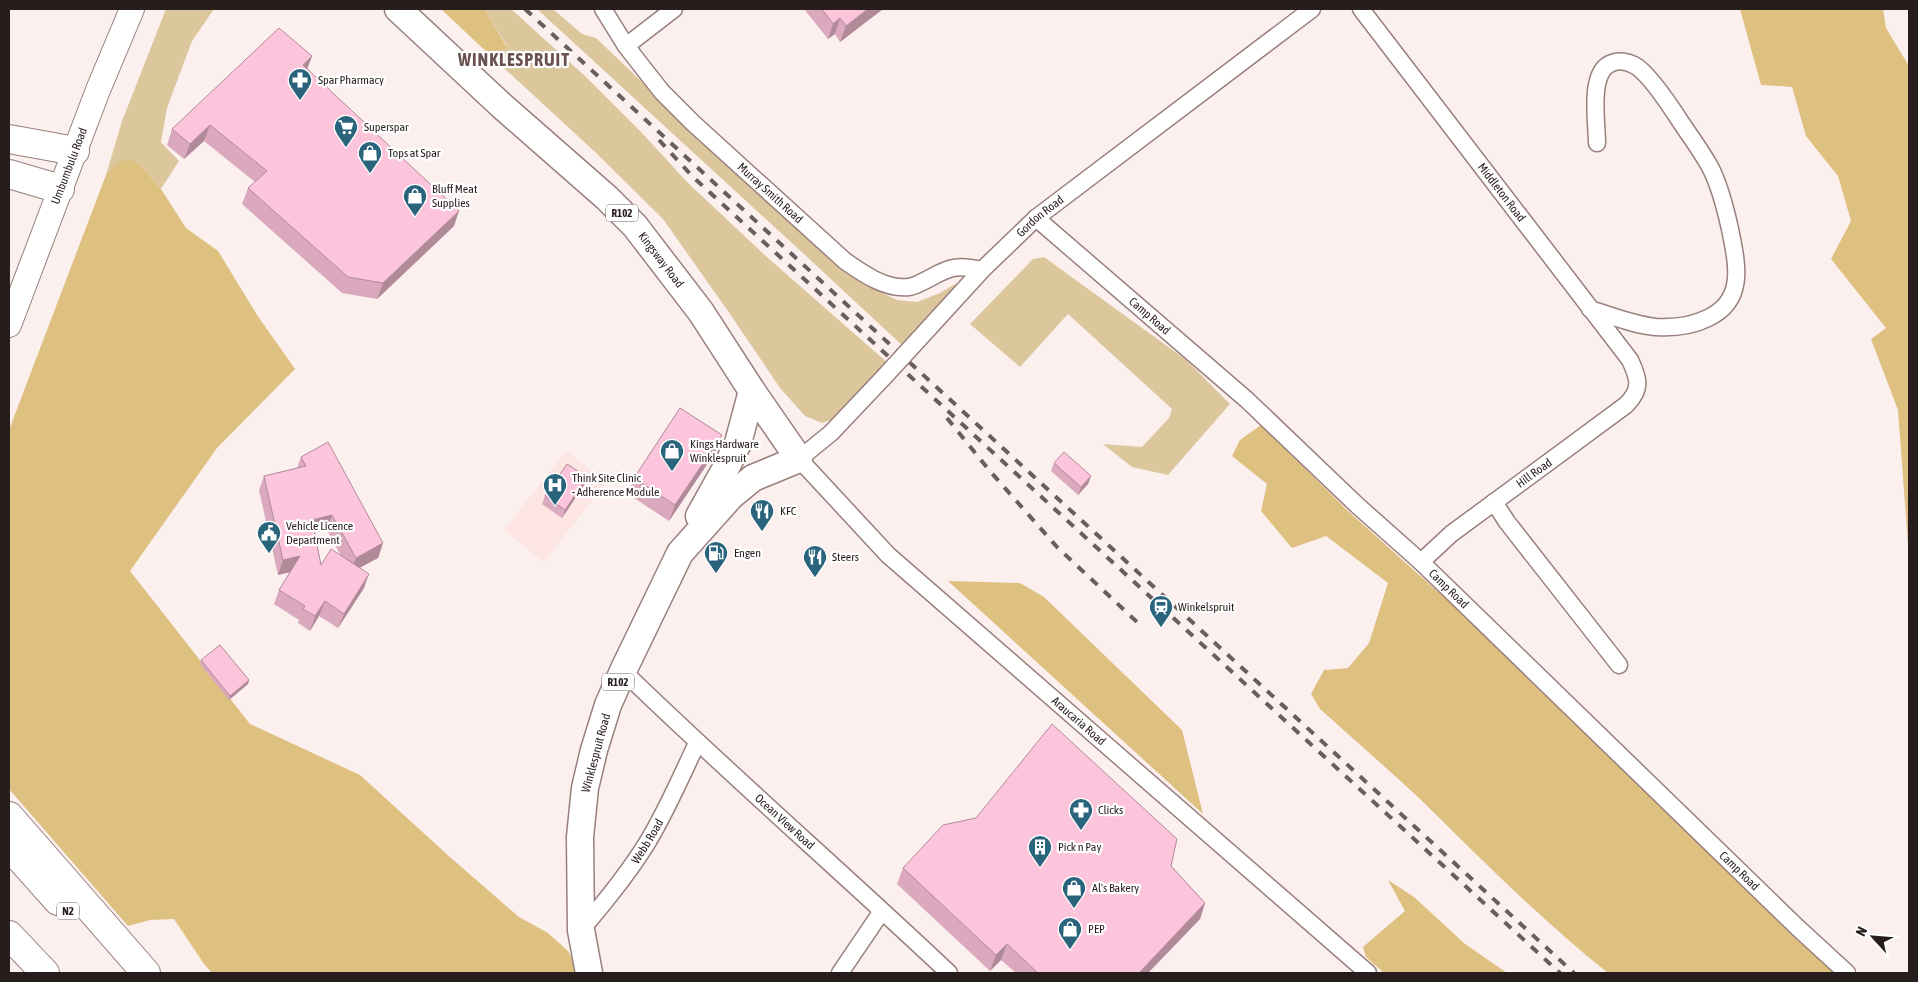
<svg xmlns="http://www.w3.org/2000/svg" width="1918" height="982" viewBox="0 0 1918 982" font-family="'Asap Condensed',sans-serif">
<rect width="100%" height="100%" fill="#fcf0ef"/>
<path fill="#fce5e3" d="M566,451L606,483L544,562L504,530Z"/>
<g fill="#dcc79d">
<path d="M166,9H214L192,41L167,108L161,142L179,161L161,189L140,165L106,175L122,121Z"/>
<path d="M484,9H511L584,75L643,134L688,183L768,258L889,364L839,417L822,423L805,416L780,388L730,314L663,219L594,151L493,58L507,46Z"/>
<path d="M537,9H553L582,34L596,38L718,154L862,283L897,300L917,302L940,293L955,284L962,285L905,348L806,256Z"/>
<path d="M1044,257L1185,359L1230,404L1168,475L1132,467L1103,444L1142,447L1169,418L1172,409L1068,314L1020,367L970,324L1033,259Z"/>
</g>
<g fill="#dec081">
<path d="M441,9H484L507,47L493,58Z"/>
<path d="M1740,9H1883L1886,28L1909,66V558L1898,410L1871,339L1886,328L1831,259L1851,221L1838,176L1806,136L1792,87L1761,85Z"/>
<path d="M129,159L140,165L161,189L186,228L218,251L257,315L295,369L217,448L130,571L250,724L360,775L451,858L519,917L548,933L568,951L580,973H212L204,964L174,919L150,920L128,926L9,789V430L106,175L116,164Z"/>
<path d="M1261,425L1348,511L1496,644L1835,973H1608C1541,920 1480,858 1419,798C1387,768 1353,739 1320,709L1311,694L1324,670L1348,668L1369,643L1388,583L1326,536L1292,548L1261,511L1267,484L1232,456L1240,440Z"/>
<path d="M948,581L1020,583L1044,597L1182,730L1203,814Z"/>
<path d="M1388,880L1414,897L1465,944L1507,973H1384L1366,957L1363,947L1405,911Z"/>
</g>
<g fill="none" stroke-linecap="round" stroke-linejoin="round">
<g stroke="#997f7d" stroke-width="19">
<g id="minor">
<path id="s1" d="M603,9L626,46L662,92L693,123L845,261C862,273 886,290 909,287C916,286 924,281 930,278C951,266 959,265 982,270"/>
<path id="s2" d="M1361,9L1630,360C1639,379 1642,389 1626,405L1451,534L1421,562"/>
<path d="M626,46L674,9"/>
<path id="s3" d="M1036,218L1247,400L1358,506L1421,562L1797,927L1847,973"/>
<path d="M1590,309C1612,316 1634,325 1656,327C1674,328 1692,326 1708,318C1746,300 1737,264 1730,229C1726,211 1718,181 1709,165C1701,151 1691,137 1682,124C1673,110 1648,72 1634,65C1628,62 1619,60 1612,63C1588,71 1597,122 1597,143"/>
<path id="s4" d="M918,340L982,270L1036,218L1312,9"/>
<path id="s5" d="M884,377L831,433L799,459L888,555L1368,973"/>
<path d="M1494,502L1507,522L1619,665"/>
<path id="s6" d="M623,671C729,774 841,871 949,973"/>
<path id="s7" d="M581,930C605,902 628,874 647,843C666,812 681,777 697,743"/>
<path d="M840,973L882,911"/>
</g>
</g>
<g stroke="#997f7d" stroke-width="26">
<g id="secondary">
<path id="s8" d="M9,325L98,90L132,9"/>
</g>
</g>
<g stroke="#997f7d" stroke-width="29">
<g id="primary">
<path id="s9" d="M398,9L502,106L607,198L635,226L701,312L752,391L799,459L753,478L731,496L680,553L623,671L608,705L594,750L585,788L580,837L581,930L589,973"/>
<path d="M699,516L728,464L738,443L752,391"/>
</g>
</g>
<g stroke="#997f7d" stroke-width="30">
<g id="motorway">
<path d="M9,139L75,151"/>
<path d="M9,174L60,189"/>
<path d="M9,816L146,973"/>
<path d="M9,846L58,901"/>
<path d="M9,935L45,973"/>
</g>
</g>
<use href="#minor" stroke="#fff" stroke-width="16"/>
<use href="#secondary" stroke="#fff" stroke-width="24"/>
<use href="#primary" stroke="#fff" stroke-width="26"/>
<use href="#motorway" stroke="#fff" stroke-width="28"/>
<g stroke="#695e5d" stroke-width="4" stroke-dasharray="9 9" stroke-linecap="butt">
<path d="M525,9L1574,973"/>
<path d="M659,140L693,177L1560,973"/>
<path d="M947,418L989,470L1057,547L1137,622"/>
</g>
<g stroke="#997f7d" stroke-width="19" stroke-linecap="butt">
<path id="minor-bridge" d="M884,377L918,340"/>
</g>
<use href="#minor-bridge" stroke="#fff" stroke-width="16"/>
</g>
<g fill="#daa9bd" fill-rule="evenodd">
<path d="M804,9H883L840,42L835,34L828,39Z"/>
<path d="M312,56L307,69L454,226L377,299L342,293L242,204L248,188L255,182L204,141L184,159L167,145L172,129Z"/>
<path d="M722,435L716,451L669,521L628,494L634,478Z"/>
<path d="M301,457L383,543L378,558L359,568L364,588L338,628L319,616L310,631L298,623L299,620L274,604L279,590L290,572L278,575L259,490L264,476L297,468ZM327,530L341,556L321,565L315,532Z"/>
<path d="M1054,463L1091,476L1088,484L1078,495L1051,471Z"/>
<path d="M587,477L584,485L562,518L542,504L545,496Z"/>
<path d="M201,660L249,680L248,684L229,700L200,664Z"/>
<path d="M1171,866L1205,903L1200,919L1148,973H1016L1001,960L990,971L897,884L903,868Z"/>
</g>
<g fill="#b18a9a">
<path d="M868,9H883L840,42L846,26Z"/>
<path d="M840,18L835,34L828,39L833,24Z"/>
<path d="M312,56L306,72L303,65Z"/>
<path d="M210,125L204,141L184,159L190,144Z"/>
<path d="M459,211L454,226L377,299L383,283Z"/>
<path d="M722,435L716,451L669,521L675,505Z"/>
<path d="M1091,476L1088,484L1078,495L1081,487Z"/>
<path d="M587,477L584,485L562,518L565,510Z"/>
<path d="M332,515L327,530L306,534L312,520Z"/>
<path d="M383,543L378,558L350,573L356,558Z"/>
<path d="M300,556L295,571L278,575L283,560Z"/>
<path d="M369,574L364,588L338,628L344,614Z"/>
<path d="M325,601L319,616L310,631L315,616Z"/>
<path d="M249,680L248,684L229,700L230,696Z"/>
<path d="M1205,903L1200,919L1148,973H1139Z"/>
<path d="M1007,944L1001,960L990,971L996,955Z"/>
</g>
<g fill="#fdc5dc" stroke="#b18a9a">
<path d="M822,9H868L846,26L840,18L833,24Z"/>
<path d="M279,28L312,56L303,65L459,211L383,283L348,277L248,188L267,171L210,125L190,144L172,129Z"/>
<path d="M680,408L722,435L675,505L634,478Z"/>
<path d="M328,442L383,543L356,558L332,515L312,520L321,565L331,549L369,574L344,614L325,601L315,616L303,609L305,606L279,590L300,556L283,560L264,476L306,466L301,457Z"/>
<path d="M1064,452L1091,476L1081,487L1054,463Z"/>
<path d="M567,464L587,477L565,510L545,496Z"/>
<path d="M220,645L249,680L230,696L201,660Z"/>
<path d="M1052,724L1177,839L1171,866L1205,903L1139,973H1038L1007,944L996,955L903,868L943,825L976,818Z"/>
</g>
<defs>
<g id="pharmacy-pin" transform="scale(1.25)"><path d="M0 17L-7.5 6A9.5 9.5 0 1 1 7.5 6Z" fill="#29647c" stroke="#fff"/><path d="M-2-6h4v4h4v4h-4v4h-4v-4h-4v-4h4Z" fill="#fff"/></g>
<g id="supermarket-pin" transform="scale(1.25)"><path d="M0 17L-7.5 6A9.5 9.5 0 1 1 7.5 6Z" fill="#29647c" stroke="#fff"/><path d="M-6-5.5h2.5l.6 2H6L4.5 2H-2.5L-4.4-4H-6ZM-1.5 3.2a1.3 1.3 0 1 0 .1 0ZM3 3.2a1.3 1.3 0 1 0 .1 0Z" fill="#fff"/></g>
<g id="shop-pin" transform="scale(1.25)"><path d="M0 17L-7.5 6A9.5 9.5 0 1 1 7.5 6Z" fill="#29647c" stroke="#fff"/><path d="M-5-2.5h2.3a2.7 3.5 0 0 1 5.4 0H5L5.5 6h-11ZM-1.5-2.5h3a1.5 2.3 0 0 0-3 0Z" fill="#fff"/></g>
<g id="hospital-pin" transform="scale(1.25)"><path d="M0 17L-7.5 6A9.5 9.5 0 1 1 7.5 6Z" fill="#29647c" stroke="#fff"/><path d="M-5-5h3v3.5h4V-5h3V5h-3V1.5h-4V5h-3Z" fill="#fff"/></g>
<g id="restaurant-pin" transform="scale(1.25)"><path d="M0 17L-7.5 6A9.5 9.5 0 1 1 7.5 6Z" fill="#29647c" stroke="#fff"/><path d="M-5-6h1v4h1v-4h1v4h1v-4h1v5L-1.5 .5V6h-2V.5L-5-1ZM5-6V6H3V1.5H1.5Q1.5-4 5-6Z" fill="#fff"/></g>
<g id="civic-pin" transform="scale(1.25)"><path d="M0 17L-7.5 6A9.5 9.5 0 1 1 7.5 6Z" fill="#29647c" stroke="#fff"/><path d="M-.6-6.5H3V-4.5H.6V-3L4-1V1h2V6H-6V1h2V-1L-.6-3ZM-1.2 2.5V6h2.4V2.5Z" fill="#fff"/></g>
<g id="fuel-pin" transform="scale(1.25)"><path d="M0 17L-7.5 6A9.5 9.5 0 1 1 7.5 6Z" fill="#29647c" stroke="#fff"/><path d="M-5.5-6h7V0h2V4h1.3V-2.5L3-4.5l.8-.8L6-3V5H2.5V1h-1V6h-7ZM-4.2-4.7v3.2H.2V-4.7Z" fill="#fff"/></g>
<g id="station-pin" transform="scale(1.25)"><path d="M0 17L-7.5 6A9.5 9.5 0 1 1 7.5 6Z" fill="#29647c" stroke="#fff"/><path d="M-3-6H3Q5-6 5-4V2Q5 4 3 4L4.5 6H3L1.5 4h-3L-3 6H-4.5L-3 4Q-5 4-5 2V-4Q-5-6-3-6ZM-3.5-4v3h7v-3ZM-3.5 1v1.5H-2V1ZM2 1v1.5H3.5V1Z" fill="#fff"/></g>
<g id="building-pin" transform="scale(1.25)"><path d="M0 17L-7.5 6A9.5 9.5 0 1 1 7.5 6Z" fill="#29647c" stroke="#fff"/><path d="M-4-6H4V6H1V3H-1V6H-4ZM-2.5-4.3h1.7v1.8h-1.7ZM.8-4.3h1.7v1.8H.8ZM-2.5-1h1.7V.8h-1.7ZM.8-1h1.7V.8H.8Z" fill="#fff"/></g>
</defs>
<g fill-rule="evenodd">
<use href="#pharmacy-pin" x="300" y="80"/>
<use href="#supermarket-pin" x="346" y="127"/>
<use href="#shop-pin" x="370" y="153"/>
<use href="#shop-pin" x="415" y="196"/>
<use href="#shop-pin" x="672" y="451"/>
<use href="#hospital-pin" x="555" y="485"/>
<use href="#restaurant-pin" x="762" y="511"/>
<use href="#civic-pin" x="269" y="533"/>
<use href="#fuel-pin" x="716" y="553"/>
<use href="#restaurant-pin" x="815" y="557"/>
<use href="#station-pin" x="1161" y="607"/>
<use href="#pharmacy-pin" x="1081" y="810"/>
<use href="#building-pin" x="1040" y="847"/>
<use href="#shop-pin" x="1074" y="888"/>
<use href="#shop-pin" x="1070" y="929"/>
</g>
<g text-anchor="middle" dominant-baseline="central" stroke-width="4.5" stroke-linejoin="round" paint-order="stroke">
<g fill="#fff" stroke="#686160" stroke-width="1">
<rect x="606" y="204.5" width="32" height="17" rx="4"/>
<rect x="602" y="673.5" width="32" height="17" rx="4"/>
<rect x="57" y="902.5" width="22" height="17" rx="4"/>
</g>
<g font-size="11" font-weight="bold" fill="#271d1c">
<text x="622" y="213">R102</text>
<text x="618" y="682">R102</text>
<text x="68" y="911">N2</text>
</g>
<g font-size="12" fill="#271d1c" stroke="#fff" text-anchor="start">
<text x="318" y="80">Spar Pharmacy</text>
<text x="364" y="127">Superspar</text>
<text x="388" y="153">Tops at Spar</text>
<text x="432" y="189">Bluff Meat<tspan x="432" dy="14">Supplies</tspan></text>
<text x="690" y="444">Kings Hardware<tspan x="690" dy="14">Winklespruit</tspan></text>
<text x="572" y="478">Think Site Clinic<tspan x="572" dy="14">- Adherence Module</tspan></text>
<text x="780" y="511">KFC</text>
<text x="286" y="526">Vehicle Licence<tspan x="286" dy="14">Department</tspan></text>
<text x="734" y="553">Engen</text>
<text x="832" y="557">Steers</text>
<text x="1178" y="607">Winkelspruit</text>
<text x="1098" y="810">Clicks</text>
<text x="1058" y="847">Pick n Pay</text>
<text x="1092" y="888">Al's Bakery</text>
<text x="1088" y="929">PEP</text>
</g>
<g font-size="12" fill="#271d1c" stroke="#fff">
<text stroke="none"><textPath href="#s8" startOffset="170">Umbumbulu Road</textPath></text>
<text stroke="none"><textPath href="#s1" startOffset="250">Murray Smith Road</textPath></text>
<text stroke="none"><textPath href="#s2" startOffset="231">Middleton Road</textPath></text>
<text stroke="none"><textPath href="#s4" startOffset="174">Gordon Road</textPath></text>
<text stroke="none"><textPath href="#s9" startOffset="364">Kingsway Road</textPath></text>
<text stroke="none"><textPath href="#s3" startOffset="150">Camp Road</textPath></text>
<text transform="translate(1534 473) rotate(-36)">Hill Road</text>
<text stroke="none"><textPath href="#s3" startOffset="555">Camp Road</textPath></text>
<text stroke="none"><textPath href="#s5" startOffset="502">Araucaria Road</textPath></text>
<text transform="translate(596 753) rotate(-75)">Winklespruit Road</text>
<text stroke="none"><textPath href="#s6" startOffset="221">Ocean View Road</textPath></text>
<text stroke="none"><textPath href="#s7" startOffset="111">Webb Road</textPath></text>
<text stroke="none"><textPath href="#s3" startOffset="960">Camp Road</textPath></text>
</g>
<g font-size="18" font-weight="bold" letter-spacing="1" fill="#69514f" stroke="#fff">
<text x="514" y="59">WINKLESPRUIT</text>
</g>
</g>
<rect width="1918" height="982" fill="none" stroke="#271d1c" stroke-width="20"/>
<g transform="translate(1873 937) rotate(296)" stroke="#ffffff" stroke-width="4" paint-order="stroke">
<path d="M0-4L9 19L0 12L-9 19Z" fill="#271d1c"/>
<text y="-8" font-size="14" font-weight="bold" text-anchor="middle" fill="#271d1c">N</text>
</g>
</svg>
